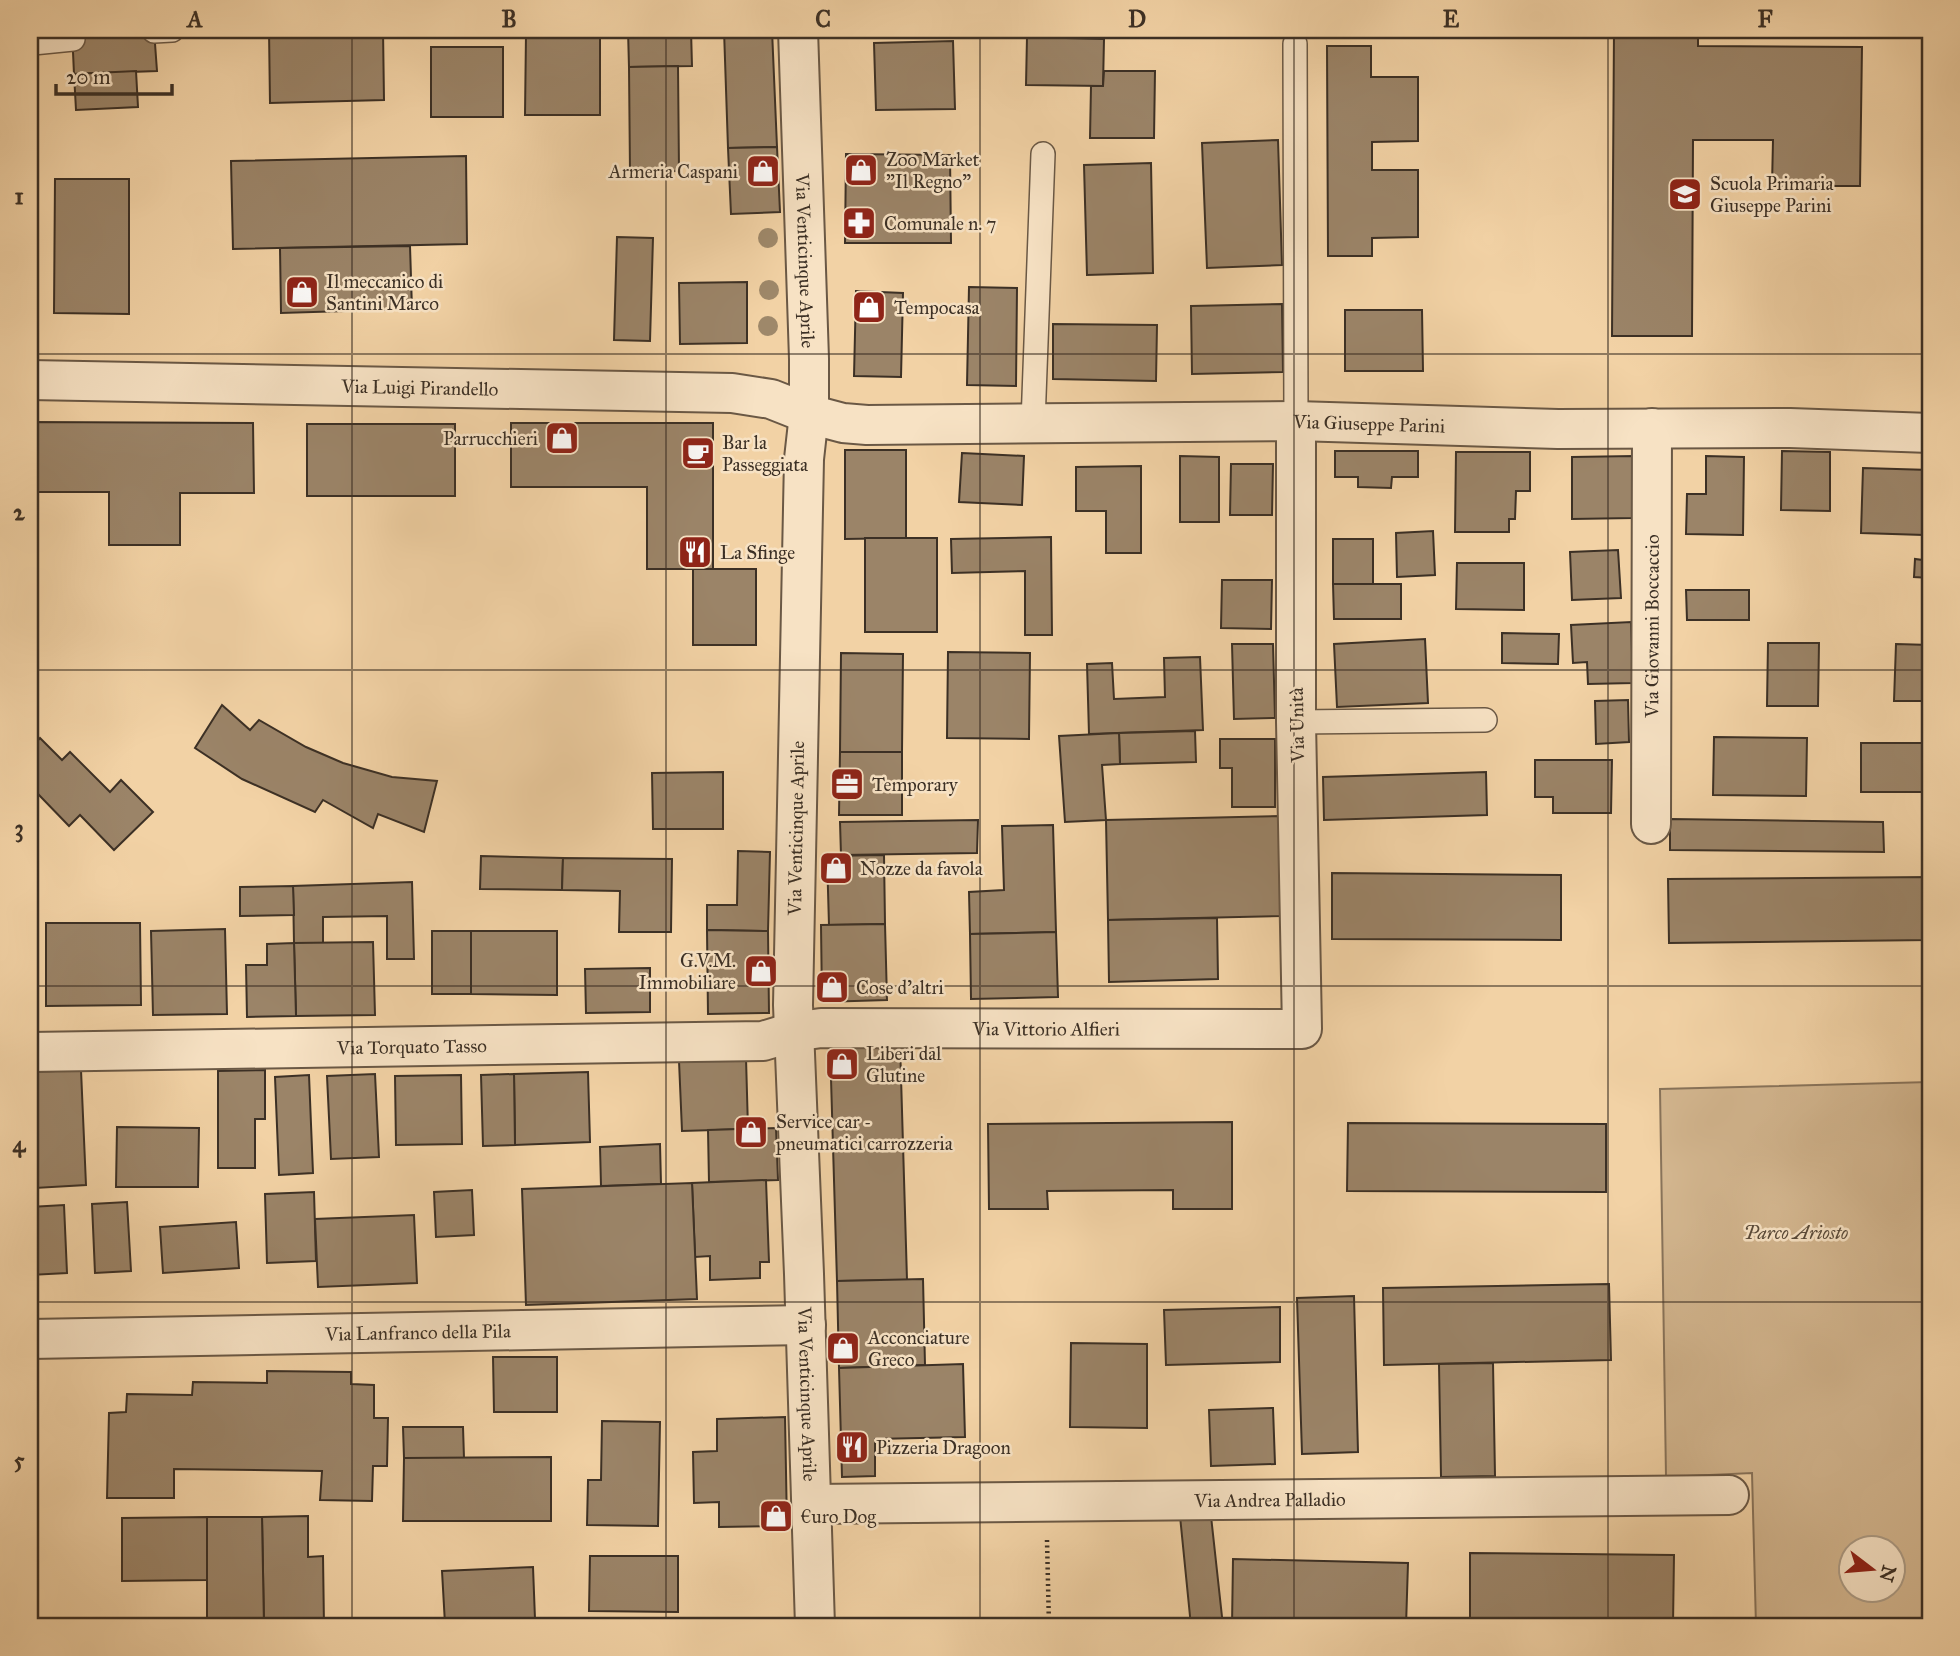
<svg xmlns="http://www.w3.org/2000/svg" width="1960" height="1656" viewBox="0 0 1960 1656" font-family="'IM FELL Great Primer',serif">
<rect width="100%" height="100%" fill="#f2d2a5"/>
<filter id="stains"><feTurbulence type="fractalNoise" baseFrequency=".00286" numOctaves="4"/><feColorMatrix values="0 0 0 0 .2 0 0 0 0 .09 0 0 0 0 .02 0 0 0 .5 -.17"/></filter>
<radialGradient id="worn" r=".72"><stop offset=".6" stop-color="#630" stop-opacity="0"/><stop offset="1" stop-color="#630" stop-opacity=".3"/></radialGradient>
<path fill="#d3b68f" stroke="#88735a" stroke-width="2" fill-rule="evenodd" d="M1930,1082V1626H1756L1752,1473L1666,1477L1660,1089ZM1852,1548H1894V1590H1852Z"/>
<g fill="#9b8468" stroke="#3c3025" stroke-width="2">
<path d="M72,30H154L157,71L74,74Z"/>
<path d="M269,30H383L384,100L270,103Z"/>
<path d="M628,30H691L692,66L629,67Z"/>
<path d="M724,30H772L777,147L728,148Z"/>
<path d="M1614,30H1698V46L1862,47L1860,186H1772L1773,140H1693L1692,336H1612Z"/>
<path d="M526,34H600V115H525Z"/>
<path d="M1027,37L1104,39L1103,86L1026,85Z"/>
<path d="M953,41L955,109L876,110L874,43Z"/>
<path d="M1327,46H1371V77H1418V141L1372,142V170H1418V237L1372,238V256H1328Z"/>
<rect x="431" y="47" width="72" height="70"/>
<path d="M678,66L679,171L630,172L629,67Z"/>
<path d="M136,71L138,107L76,110L74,74Z"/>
<path d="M1104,71H1155L1154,138H1090L1091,86H1103Z"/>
<path d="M1278,140L1282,265L1207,268L1202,143Z"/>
<path d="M777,147L780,212L731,214L728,148Z"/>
<path d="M846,154L950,155L951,243H845Z"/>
<path d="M466,156L467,244L233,249L231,161Z"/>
<path d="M1151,163L1153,273L1087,275L1084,165Z"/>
<path d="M55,179H129V314L54,313Z"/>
<path d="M617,237L653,238L650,341L614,340Z"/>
<path d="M410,246L412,309L281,313L280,248Z"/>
<path d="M747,282V343L680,344L679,283Z"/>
<path d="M969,287L1017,288L1016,386L967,385Z"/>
<path d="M856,291L903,293L901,377L854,376Z"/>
<path d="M1282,304L1283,372L1192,374L1191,306Z"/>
<path d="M1345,310H1422L1423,371H1345Z"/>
<path d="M1053,324L1157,325L1156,381L1053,379Z"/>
<path d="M30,422L253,423L254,493H180V545H109V492H30Z"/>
<path d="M511,423H713V569H647V487H511Z"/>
<rect x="307" y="424" width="148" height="72"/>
<path d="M845,450H906V538L845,539Z"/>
<path d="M1335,451H1418V477H1392L1391,488L1358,487V477H1335Z"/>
<path d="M1782,451L1830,452V511L1781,510Z"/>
<path d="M1456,452H1530V491H1516L1515,519H1509V532H1455Z"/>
<path d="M962,453L1024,456L1022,505L959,502Z"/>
<path d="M1180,456L1219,457V522H1180Z"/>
<path d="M1634,456V518L1572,519V457Z"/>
<path d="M1706,456L1744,457L1743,535L1686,534L1687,494H1706Z"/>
<path d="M1231,464H1273L1272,515H1230Z"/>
<path d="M1141,466V553H1106V511H1076V467Z"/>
<path d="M1863,468L1930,470V578L1914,577L1915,559L1923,560L1924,535L1861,533Z"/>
<path d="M1433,531L1435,575L1397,577L1396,533Z"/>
<path d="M1051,537L1052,635H1025V571L952,573L951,539Z"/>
<rect x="865" y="538" width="72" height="94"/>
<rect x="1333" y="539" width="40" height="45"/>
<path d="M1618,550L1621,598L1572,600L1570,552Z"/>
<path d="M1457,563H1524V610L1456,609Z"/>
<rect x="693" y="569" width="63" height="76"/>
<path d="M1222,580H1272L1271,629L1221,628Z"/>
<path d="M1333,584H1401V619H1334Z"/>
<path d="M1686,590H1749V620H1687Z"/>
<path d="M1631,622L1633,683L1588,684L1587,662L1573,663L1571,625Z"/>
<path d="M1502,633L1559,634L1558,664L1502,663Z"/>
<path d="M1425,639L1428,703L1337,707L1334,644Z"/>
<path d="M1768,643H1819L1818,706H1767Z"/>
<path d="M1232,644H1273L1275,718L1234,719Z"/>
<path d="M1896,644L1930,645V701H1894Z"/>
<path d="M948,652L1030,653L1029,739L947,738Z"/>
<path d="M841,653L903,654L902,752H840Z"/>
<path d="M1200,657L1203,730L1089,734L1087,664L1112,663L1114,699L1165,697L1164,658Z"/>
<path d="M1628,700L1629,742L1596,744L1595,701Z"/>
<path d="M222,705L250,730L259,720L306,747L343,763L392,777L437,781L424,832L378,814L373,828L323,800L315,812L242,779L195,748Z"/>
<path d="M1195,731L1196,762L1120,764L1119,733Z"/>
<path d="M1119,733L1120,764L1102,765L1106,820L1065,822L1059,736Z"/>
<path d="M1714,737L1807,738L1806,796L1713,795Z"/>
<path d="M40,738L62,760L70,752L110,792L121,780L153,812L114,850L80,815L69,826L39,795L30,804V749Z"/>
<path d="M1220,739H1275V807H1232V768H1220Z"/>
<rect x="1861" y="743" width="69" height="49"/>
<path d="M840,752H902V815H839Z"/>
<path d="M1535,760H1612L1611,813H1553V797H1535Z"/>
<path d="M723,772V829H653L652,773Z"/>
<path d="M1486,772L1487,815L1324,820L1323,777Z"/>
<path d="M1279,816L1281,916L1108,920L1106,820Z"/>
<path d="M1670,819L1883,822L1884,852L1670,850Z"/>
<path d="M978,820L977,853L841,855L840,822Z"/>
<path d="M1053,825L1056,932L970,934L969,892L1004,890L1002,826Z"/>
<path d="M738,851L770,852L768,931L707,930V905H737Z"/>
<path d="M884,855L885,924L829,925L827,856Z"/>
<path d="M481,856L563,858L562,890L480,889Z"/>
<path d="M563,858L672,859L671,932H619L620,891L562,890Z"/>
<path d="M1332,873L1561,875V940L1332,939Z"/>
<path d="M1930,877V940L1669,943L1668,879Z"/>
<path d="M412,882L414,959H387V916L323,917V943H294L293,886Z"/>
<path d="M293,886L294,915L240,916V887Z"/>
<path d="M1217,918L1218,979L1109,982L1108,920Z"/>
<path d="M46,923H140L141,1005L46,1006Z"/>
<path d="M885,924L887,1000L822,1002L821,925Z"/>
<path d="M30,925H33L35,1003H30Z"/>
<path d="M225,929L227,1014L153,1015L151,931Z"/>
<path d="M707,930L768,931L769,1013L708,1014Z"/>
<rect x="432" y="931" width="39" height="63"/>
<path d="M471,931H557V995L471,994Z"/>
<path d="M1056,932L1058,997L971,999L970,934Z"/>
<path d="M373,942L375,1015L296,1016L294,943Z"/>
<path d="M294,943L296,1016L247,1017L246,965H267V944Z"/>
<path d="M650,968V1012L586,1013L585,969Z"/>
<path d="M900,1043L907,1280L837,1281L830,1045Z"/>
<path d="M746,1058L748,1129L682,1131L679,1061Z"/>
<path d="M81,1070L86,1185L35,1188L30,1072Z"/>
<path d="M265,1070V1119H255V1168H218V1071Z"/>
<path d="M588,1072L590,1142L515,1145L514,1074Z"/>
<path d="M375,1074L379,1157L331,1159L327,1076Z"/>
<path d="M514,1074L515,1145L483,1146L481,1075Z"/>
<path d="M309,1075L313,1173L279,1175L275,1077Z"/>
<path d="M461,1075L462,1144L396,1145L395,1076Z"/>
<path d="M1232,1122V1209H1173V1190L1047,1191L1048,1209H989L988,1124Z"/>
<path d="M1348,1123L1606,1124V1192L1347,1191Z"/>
<path d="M117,1127L199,1128L198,1187H116Z"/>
<path d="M776,1128L778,1180L709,1182L708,1130Z"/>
<path d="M660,1144L661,1184L601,1186L600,1147Z"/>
<path d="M766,1180L769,1262H760V1278L710,1280V1256L695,1257L692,1183Z"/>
<path d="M692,1183L697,1299L526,1305L522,1189Z"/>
<path d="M472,1190L474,1235L436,1237L434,1192Z"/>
<path d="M314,1192L316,1261L267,1263L265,1194Z"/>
<path d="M127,1202L131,1271L95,1273L92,1204Z"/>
<path d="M64,1205L67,1273L30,1275V1207Z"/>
<path d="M414,1215L417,1283L318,1287L315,1219Z"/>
<path d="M236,1222L239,1268L163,1273L160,1227Z"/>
<path d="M923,1279L925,1365L839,1368L837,1281Z"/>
<path d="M1609,1284L1611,1360L1384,1365L1383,1288Z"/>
<path d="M1354,1296L1358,1452L1302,1454L1297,1298Z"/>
<path d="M1280,1307V1362L1166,1365L1164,1310Z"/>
<path d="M1071,1343L1147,1344V1428L1070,1427Z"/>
<path d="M493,1357H557V1412H494Z"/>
<path d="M1493,1363L1495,1476L1441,1477L1439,1364Z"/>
<path d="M963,1364L965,1437L875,1439V1476L842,1477L839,1368Z"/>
<path d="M267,1371L351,1372V1384L374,1385V1418H388L387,1466H373L372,1501L320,1500L322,1471L174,1469V1498H107L109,1413L126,1412L127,1394L192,1395L193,1382L267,1383Z"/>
<path d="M1273,1408L1275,1464L1211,1466L1209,1410Z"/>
<path d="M785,1417L787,1526L719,1527V1502L694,1503L693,1452L717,1451V1419Z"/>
<path d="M602,1421L660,1422L658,1526L587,1525L588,1480H601Z"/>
<path d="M403,1427H463L464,1458H404Z"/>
<path d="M551,1457V1521H403L404,1458Z"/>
<path d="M308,1516V1557L323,1556L324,1626H264L262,1517Z"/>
<path d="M1180,1516H1211L1223,1626H1191Z"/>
<path d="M207,1517V1580L122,1581V1518Z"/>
<path d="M207,1517H262L264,1626H207Z"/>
<path d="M1470,1553L1674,1555L1673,1625L1470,1624Z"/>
<path d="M590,1556H678V1612L589,1611Z"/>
<path d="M1233,1559L1408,1563L1406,1626H1232Z"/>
<path d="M533,1567L535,1619L445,1624L442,1571Z"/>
</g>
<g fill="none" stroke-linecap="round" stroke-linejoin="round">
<g stroke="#6a5845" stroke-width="26">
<g id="service">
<path d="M154,31L172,30"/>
<path d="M30,37L33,43L73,39"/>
<path d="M1295,44L1296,421"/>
<path d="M1033,423L1043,154"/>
<path d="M1296,722L1485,720"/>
</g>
</g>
<g stroke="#6a5845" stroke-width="42">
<g id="minor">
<path id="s1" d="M798,30L809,359V414L804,459L793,1005L804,1274L815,1626"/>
<path id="s2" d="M30,380L732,393L771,399L809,414L843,423L867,425L1296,421L1558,429L1790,428L1930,433"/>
<path id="s3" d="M1651,824L1652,428"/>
<path id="s4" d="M30,1052L763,1041L793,1032L821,1028L1302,1029L1296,722V421"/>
<path id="s5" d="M30,1339L806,1325"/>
<path id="s6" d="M812,1504L1729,1495"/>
</g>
</g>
<path stroke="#3c3025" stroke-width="4.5" stroke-dasharray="2 3.5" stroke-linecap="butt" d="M1047,1540L1049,1626"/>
<use href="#service" stroke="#f7e2c4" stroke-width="23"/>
<use href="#minor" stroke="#f7e2c4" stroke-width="38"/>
</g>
<g fill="#9e886a">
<circle cx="768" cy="238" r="10"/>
<circle cx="769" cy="290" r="10"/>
<circle cx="768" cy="326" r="10"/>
</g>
<path fill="none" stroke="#3c3025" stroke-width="2" stroke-opacity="0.55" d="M352,30V1626M666,30V1626M980,30V1626M1294,30V1626M1608,30V1626M30,354H1930M30,670H1930M30,986H1930M30,1302H1930"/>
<defs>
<g id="shop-square" transform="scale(1.75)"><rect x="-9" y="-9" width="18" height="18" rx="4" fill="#8f2418" stroke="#f7e2c4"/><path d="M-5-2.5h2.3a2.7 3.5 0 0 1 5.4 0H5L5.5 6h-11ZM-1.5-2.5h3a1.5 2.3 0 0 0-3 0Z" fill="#fff"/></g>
<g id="school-square" transform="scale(1.75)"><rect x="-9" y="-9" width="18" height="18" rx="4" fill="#8f2418" stroke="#f7e2c4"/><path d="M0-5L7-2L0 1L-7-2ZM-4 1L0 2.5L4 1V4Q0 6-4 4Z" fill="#fff"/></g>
<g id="pharmacy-square" transform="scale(1.75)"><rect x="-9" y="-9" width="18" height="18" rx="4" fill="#8f2418" stroke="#f7e2c4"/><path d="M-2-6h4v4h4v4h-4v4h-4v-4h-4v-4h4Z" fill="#fff"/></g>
<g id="cafe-square" transform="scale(1.75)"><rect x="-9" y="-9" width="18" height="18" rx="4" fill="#8f2418" stroke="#f7e2c4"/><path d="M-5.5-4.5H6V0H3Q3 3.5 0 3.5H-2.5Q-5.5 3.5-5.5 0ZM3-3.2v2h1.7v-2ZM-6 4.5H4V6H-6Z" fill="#fff"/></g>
<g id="restaurant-square" transform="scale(1.75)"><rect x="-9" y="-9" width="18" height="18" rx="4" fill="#8f2418" stroke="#f7e2c4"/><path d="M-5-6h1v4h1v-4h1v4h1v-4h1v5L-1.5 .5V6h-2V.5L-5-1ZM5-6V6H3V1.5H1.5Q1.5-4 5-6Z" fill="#fff"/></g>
<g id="office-square" transform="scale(1.75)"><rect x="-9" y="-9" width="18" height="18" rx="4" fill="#8f2418" stroke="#f7e2c4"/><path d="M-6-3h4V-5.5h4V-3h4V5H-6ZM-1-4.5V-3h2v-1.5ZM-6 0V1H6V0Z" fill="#fff"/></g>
</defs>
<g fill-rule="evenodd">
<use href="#shop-square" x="861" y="170"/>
<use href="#shop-square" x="763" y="171"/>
<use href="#school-square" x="1685" y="194"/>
<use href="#pharmacy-square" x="859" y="223"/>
<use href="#shop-square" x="302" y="292"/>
<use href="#shop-square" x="869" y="307"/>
<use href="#shop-square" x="562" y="438"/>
<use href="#cafe-square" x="698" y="453"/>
<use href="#restaurant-square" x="695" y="552"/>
<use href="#office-square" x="847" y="784"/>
<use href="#shop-square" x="836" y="868"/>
<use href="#shop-square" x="761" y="971"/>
<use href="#shop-square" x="832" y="987"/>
<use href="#shop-square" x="842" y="1064"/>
<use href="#shop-square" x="751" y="1132"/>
<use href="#shop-square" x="843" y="1348"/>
<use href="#restaurant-square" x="852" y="1447"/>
<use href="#shop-square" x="776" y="1516"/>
</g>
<g text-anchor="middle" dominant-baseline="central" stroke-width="5" stroke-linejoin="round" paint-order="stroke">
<g font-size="19" fill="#3c3025" stroke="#f7e2c4" text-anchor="start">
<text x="886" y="159">Zoo Market<tspan x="886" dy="22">"Il Regno"</tspan></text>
<text x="738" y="171" text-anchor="end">Armeria Caspani</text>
<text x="1710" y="183">Scuola Primaria<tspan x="1710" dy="22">Giuseppe Parini</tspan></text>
<text x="884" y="223">Comunale n. 7</text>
<text x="326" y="281">Il meccanico di<tspan x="326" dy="22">Santini Marco</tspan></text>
<text x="894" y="307">Tempocasa</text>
<text x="538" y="438" text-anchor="end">Parrucchieri</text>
<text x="722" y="442">Bar la<tspan x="722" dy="22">Passeggiata</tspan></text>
<text x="720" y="552">La Sfinge</text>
<text x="872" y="784">Temporary</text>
<text x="860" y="868">Nozze da favola</text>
<text x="736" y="960" text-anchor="end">G.V.M.<tspan x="736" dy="22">Immobiliare</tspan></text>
<text x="856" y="987">Cose d'altri</text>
<text x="866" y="1053">Liberi dal<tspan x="866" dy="22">Glutine</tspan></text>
<text x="776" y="1121">Service car -<tspan x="776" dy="22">pneumatici carrozzeria</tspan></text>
<text x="868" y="1337">Acconciature<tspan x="868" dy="22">Greco</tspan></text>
<text x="876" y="1447">Pizzeria Dragoon</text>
<text x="800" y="1516">€uro Dog</text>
</g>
<g font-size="19" fill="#3c3025" stroke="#f7e2c4">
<text stroke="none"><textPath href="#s1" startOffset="231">Via Venticinque Aprile</textPath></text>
<text stroke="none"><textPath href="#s2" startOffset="390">Via Luigi Pirandello</textPath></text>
<text stroke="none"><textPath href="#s2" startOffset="1344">Via Giuseppe Parini</textPath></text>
<text stroke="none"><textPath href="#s3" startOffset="198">Via Giovanni Boccaccio</textPath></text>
<text transform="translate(1297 725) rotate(-91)">Via Unità</text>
<text transform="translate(796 828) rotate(-89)">Via Venticinque Aprile</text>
<text stroke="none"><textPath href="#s4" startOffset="1018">Via Vittorio Alfieri</textPath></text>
<text stroke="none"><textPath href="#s4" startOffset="382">Via Torquato Tasso</textPath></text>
<text stroke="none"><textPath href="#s5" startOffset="388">Via Lanfranco della Pila</textPath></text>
<text stroke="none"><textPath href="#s1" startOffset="1365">Via Venticinque Aprile</textPath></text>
<text stroke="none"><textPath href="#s6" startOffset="458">Via Andrea Palladio</textPath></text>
</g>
<g font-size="19" font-style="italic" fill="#5a4b3a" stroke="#f7e2c4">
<text x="1796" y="1232">Parco Ariosto</text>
</g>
</g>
<rect width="1960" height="1656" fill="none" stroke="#f2d2a5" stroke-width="77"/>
<g transform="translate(1872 1569) rotate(106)"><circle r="33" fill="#f7e2c4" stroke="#ac9b84" stroke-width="2"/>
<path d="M0-5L12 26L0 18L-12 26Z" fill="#8f2418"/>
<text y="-10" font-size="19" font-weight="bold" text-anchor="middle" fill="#3c3025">N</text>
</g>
<path d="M56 84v10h116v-10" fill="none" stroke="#3c3025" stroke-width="3.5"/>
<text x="66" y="84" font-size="21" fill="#3c3025" stroke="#f7e2c4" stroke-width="5" paint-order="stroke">20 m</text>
<rect x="38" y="38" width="1884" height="1580" fill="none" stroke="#3c3025" stroke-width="2.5"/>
<g font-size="23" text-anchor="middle" font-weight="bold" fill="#3c3025">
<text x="195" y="27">A</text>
<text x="509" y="27">B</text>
<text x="823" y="27">C</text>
<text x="1137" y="27">D</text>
<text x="1451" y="27">E</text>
<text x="1765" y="27">F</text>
<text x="19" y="204">1</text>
<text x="19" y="520">2</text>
<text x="19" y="836">3</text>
<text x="19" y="1152">4</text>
<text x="19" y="1468">5</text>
</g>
<rect width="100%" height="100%" filter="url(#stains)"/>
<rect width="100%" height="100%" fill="url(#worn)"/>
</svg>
